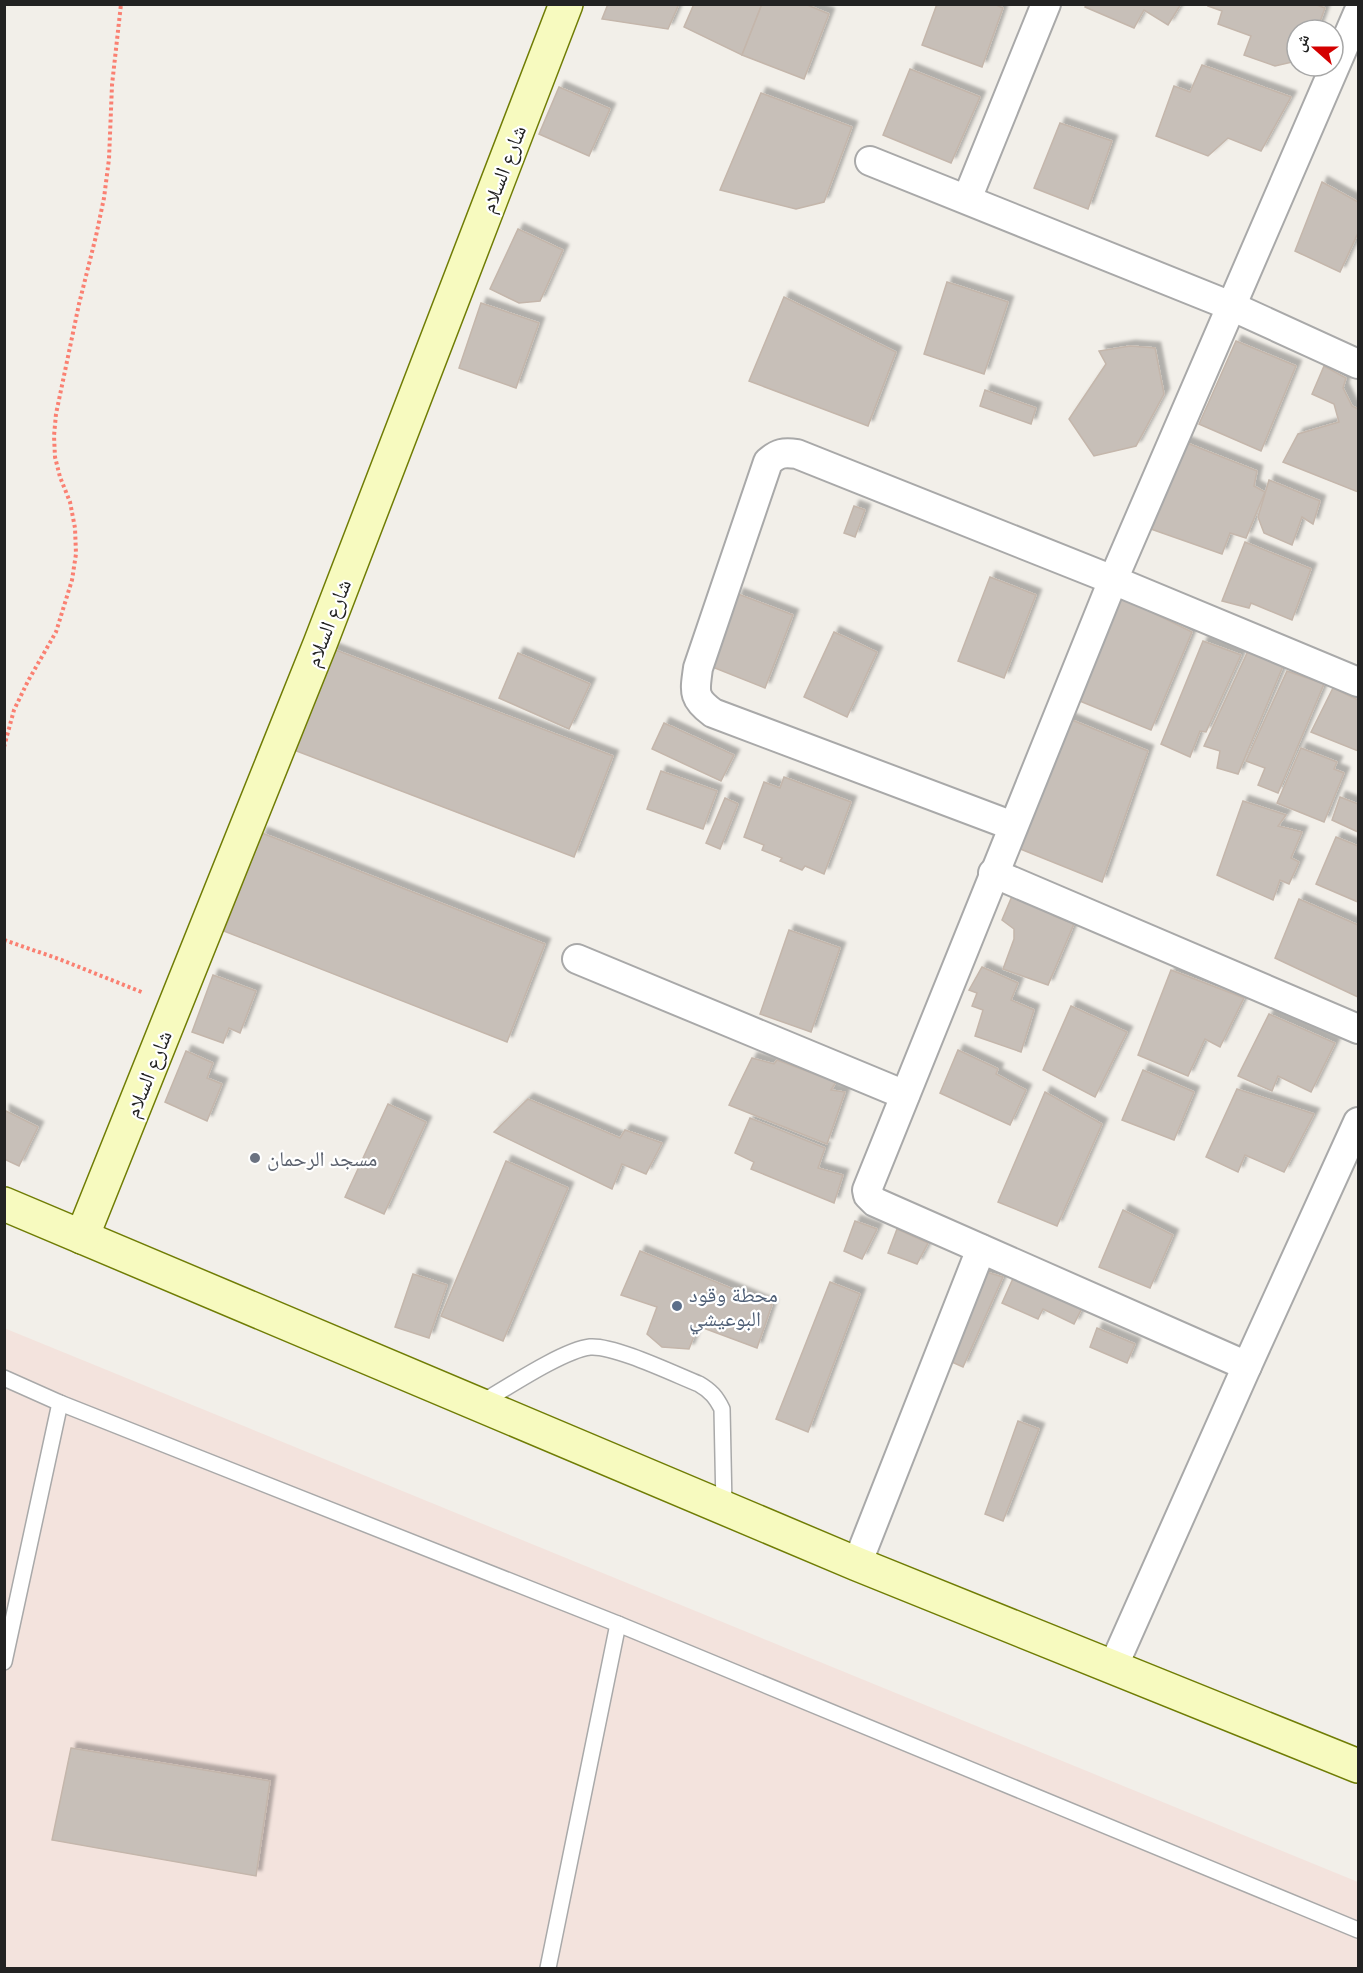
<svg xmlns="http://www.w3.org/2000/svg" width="1363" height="1973" viewBox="0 0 1363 1973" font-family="'Space Grotesk','Noto Naskh Arabic',sans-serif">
<defs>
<filter id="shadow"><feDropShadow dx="5.5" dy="-5.5" stdDeviation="1.5" flood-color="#0004"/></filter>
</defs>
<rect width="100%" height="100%" fill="#f2efe9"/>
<path fill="#f3e3dd" d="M4,1328L1358,1882V1968H5Z"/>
<g fill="#c7bfb8" stroke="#c4b6ab" stroke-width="1.5" filter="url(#shadow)">
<path d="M608,4H679L668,29L602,19Z"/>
<path d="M694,4H762L742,55L684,27Z"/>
<path d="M762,4H805L829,14L804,79L742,55Z"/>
<path d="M937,4H994L1003,8L982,67L922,45Z"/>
<path d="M1086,4H1181L1168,25L1144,10L1134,28L1085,7Z"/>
<path d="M1209,4H1314L1325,8L1317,30H1297V61L1275,66L1244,55L1251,36L1218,24L1222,11L1208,6Z"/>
<path d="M1202,65L1291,97L1261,151L1228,138L1208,156L1156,136L1174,86L1190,92Z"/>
<path d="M910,69L980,97L951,163L883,135Z"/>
<path d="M559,87L610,109L589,156L539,134Z"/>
<path d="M761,93L852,127L824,202L796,209L720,190Z"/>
<path d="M1060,123L1112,141L1088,209L1034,188Z"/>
<path d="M1322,182L1358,202V233L1340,272L1295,251Z"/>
<path d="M518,229L563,250L540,301L519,303L490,289Z"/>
<path d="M947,282L1008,302L984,374L924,354Z"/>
<path d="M784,297L896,352L868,426L749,381Z"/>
<path d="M481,303L539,323L516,388L459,368Z"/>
<path d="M1236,341L1296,366L1261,451L1199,424Z"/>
<path d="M1130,346L1155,348L1164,394L1136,446L1094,456L1069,419L1106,364L1099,351Z"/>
<path d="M1324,366L1346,378L1343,388L1352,406L1358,409V492L1283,462L1298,434L1339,422L1334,404L1312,394Z"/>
<path d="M985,390L1036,408L1031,424L980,406Z"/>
<path d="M1182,441L1257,471L1254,486L1265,492L1246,538L1230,533L1222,554L1148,528Z"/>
<path d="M1269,480L1320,501L1313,524L1302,517L1292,545L1264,533L1258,517Z"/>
<path d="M854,506L865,510L855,537L844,533Z"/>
<path d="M1245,542L1311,569L1292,620L1251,603L1249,608L1222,601Z"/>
<path d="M990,577L1036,595L1004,678L958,661Z"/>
<path d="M1113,593L1192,632L1151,730L1070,697Z"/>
<path d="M738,594L793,615L765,688L710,666Z"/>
<path d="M834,632L877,652L847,717L804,697Z"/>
<path d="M1203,641L1241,655L1206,732L1200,731L1190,757L1161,744Z"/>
<path d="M333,649L613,756L574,857L294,750Z"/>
<path d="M1248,651L1283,666L1238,774L1217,768L1220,751L1204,746Z"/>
<path d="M518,653L590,684L569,729L499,698Z"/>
<path d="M1287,671L1324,684L1278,793L1258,785L1265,768L1246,761Z"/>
<path d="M1333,688L1358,700V751L1311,732Z"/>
<path d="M1067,718L1148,751L1102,882L1013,846Z"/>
<path d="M664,723L734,755L721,781L652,749Z"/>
<path d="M1301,748L1337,762L1334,769L1344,773L1324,822L1277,803Z"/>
<path d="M661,771L717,791L703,829L647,809Z"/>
<path d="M784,777L851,802L824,874L805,866L802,870L780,861L782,858L762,850L764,845L744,837L764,782L780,788Z"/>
<path d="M1340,797L1358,804V832L1332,820Z"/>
<path d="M725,798L738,804L720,849L706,843Z"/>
<path d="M1243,801L1286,815L1278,826L1302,832L1291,858L1299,862L1289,884L1280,880L1273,900L1217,875Z"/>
<path d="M262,833L545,944L507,1042L224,931Z"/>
<path d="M1336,837L1358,846V902L1316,884Z"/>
<path d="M1015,889L1059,911L1054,916L1074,924L1048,985L1003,969L1014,939V929L1002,920Z"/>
<path d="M1299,899L1358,925V997L1275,958Z"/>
<path d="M789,930L840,948L811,1032L760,1014Z"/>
<path d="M982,967L1018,983L1011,1000L1034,1010L1021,1052L975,1036L983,1010L972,1006L977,993L969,990Z"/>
<path d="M1171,970L1244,998L1220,1047L1205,1039L1188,1076L1138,1055Z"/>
<path d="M213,975L256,991L240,1033L229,1028L223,1043L192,1032Z"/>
<path d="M1071,1006L1127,1032L1095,1097L1043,1070Z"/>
<path d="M1269,1014L1335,1043L1311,1092L1278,1076L1272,1091L1238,1076Z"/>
<path d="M958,1050L998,1069L996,1074L1026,1090L1010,1125L940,1093Z"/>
<path d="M186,1051L213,1063L207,1078L222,1084L207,1121L165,1102Z"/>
<path d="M752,1058L774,1064L777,1060L836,1082L831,1090L845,1092L827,1144L729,1105Z"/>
<path d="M1143,1070L1194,1092L1174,1140L1122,1120Z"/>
<path d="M1237,1089L1314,1114L1284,1172L1245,1155L1238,1172L1206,1157Z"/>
<path d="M1045,1092L1102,1124L1057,1226L998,1202Z"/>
<path d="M528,1099L620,1138L625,1130L662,1143L646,1174L622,1164L612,1189L494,1132Z"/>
<path d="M388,1104L426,1122L384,1214L345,1197Z"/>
<path d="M4,1110L38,1127L19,1166L4,1159Z"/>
<path d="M750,1118L825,1148L818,1168L843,1175L834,1203L751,1169L754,1162L735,1153Z"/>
<path d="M506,1161L568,1188L503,1341L441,1316Z"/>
<path d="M1123,1210L1173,1235L1150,1288L1099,1267Z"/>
<path d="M855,1221L877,1229L862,1259L844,1251Z"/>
<path d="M897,1229L928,1243L917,1264L888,1253Z"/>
<path d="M640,1251L772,1305L757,1348L698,1326L689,1349L662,1347L647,1334L657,1307L621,1295Z"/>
<path d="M976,1269L1003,1277L963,1367L943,1358Z"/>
<path d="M413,1274L447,1285L429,1338L395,1327Z"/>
<path d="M1015,1274L1083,1306L1074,1324L1043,1309L1038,1319L1002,1303Z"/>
<path d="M830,1282L860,1294L808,1432L776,1419Z"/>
<path d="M1097,1328L1135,1344L1127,1363L1090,1347Z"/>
<path d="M1018,1421L1039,1429L1003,1521L985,1514Z"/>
<path d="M71,1748L270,1781L256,1876L52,1840Z"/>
</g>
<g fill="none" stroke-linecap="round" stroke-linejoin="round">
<g stroke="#a9a9a9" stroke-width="18">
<g id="lane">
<path d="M4,1378L60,1403L618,1624L1358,1930"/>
<path d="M479,1404C505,1389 563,1350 590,1347C614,1345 674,1374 699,1384C711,1391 716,1397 722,1409L724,1507"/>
<path d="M4,1662L60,1403"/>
<path d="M548,1968L618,1624"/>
</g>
</g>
<g stroke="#a9a9a9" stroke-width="32">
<g id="street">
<path d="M870,161L1231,306L1358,364"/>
<path d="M967,199L1046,4"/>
<path d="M1013,826L713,713C692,698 695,691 698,668L768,462C778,453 784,452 797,454L1113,580L1358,682"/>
<path d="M993,873L1358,1029"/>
<path d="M577,959L905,1095"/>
<path d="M1247,1366L875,1202L868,1195L867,1190L1113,580L1358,13"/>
<path d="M857,1564L981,1249"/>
<path d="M1113,1667L1247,1366L1358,1122"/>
</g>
</g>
<g stroke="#707d05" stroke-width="36">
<g id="secondary">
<path d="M4,1204L857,1564L1358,1766"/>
<path d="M82,1237L320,644L566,4"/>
</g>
</g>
<g stroke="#fa8072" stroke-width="4" stroke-dasharray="3 3" stroke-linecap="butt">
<path d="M4,747L14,710L28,681L56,632L72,580L76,554L75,528L70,502L60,477L55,457L54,436L56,414L79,304L96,236L104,198L109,159L112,85L121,4"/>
<path d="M4,940L59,959L144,993"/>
</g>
<use href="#lane" stroke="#fff" stroke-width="15"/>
<use href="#street" stroke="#fff" stroke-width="28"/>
<use href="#secondary" stroke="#f7fabf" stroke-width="33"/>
</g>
<circle fill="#6b7280" stroke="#fff" stroke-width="2" cx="255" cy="1158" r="6"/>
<circle fill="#5c6f8a" stroke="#fff" stroke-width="2" cx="677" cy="1306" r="6"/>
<g text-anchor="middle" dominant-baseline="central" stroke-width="4.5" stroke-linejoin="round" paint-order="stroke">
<g font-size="21" fill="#222" stroke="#fff">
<text transform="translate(503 169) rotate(-69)">شارع السلام</text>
<text transform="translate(328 623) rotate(-69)">شارع السلام</text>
<text transform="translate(148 1074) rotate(-68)">شارع السلام</text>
</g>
<g font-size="21" fill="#5b616d" stroke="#fff" text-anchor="start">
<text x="267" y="1158">مسجد الرحمان</text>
</g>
<g font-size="21" fill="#4e5e75" stroke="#fff" text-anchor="start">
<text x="689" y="1294">محطة وقود<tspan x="689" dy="24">البوعيشي</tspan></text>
</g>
</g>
<rect width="1363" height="1973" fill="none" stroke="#222222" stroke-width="12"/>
<g transform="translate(1315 48) rotate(291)"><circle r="28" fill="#ffffff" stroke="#a7a7a7" stroke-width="1.5"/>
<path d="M0-4.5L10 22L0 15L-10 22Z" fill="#d40000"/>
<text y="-9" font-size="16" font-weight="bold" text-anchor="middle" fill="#222222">ش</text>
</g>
</svg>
